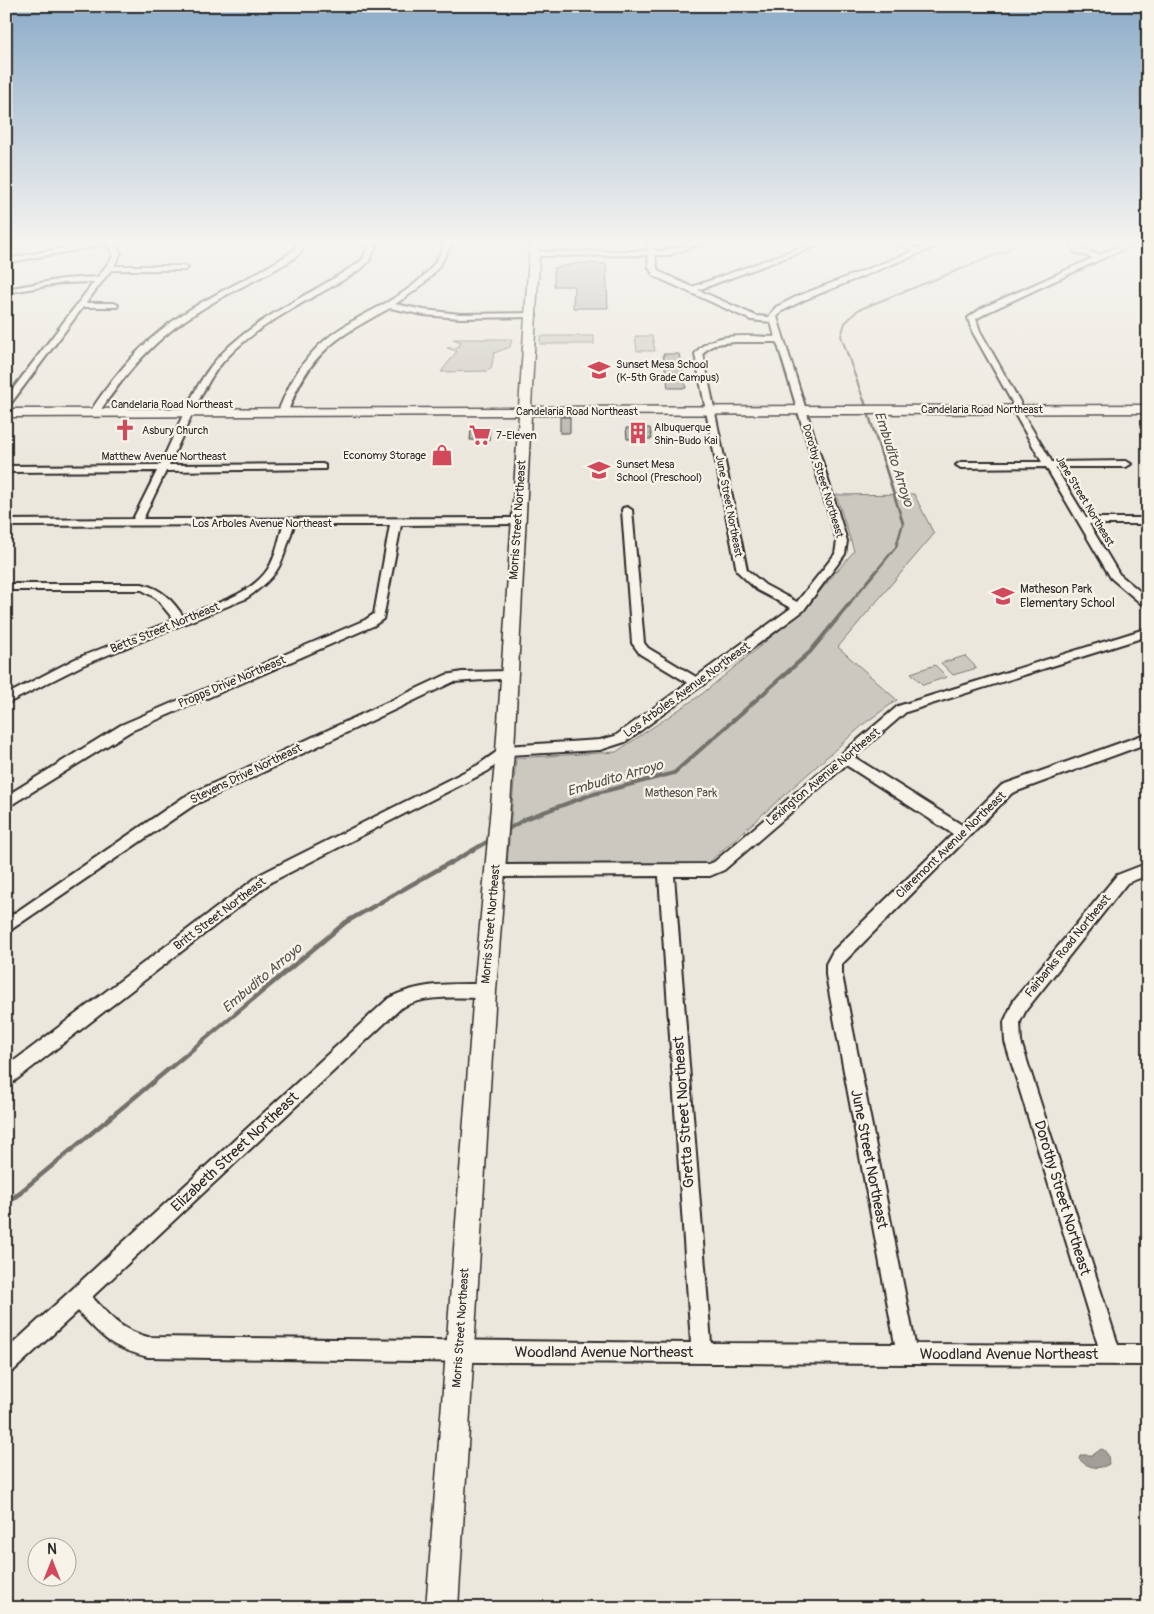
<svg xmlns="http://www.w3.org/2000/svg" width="1154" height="1614" viewBox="0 0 1154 1614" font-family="Pangolin,sans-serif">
<rect width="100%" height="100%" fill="#ebe7dd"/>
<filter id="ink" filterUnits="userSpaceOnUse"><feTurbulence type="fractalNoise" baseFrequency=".02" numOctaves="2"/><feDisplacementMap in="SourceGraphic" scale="10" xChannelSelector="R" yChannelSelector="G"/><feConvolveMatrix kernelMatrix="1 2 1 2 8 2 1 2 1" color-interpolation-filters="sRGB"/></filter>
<g filter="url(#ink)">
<g fill="#cbc8bf" stroke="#7b7a75">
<rect x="540" y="336" width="54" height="8"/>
<path d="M635,336H652L655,351H637Z"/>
<path d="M453,339H512L510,347L494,353L491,369L486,371L441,372L457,351L447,348L458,347L461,342Z"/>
<path d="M914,494L934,534L838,647L897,700L865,723L707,864H507L516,758L616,752L702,694L805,609L854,551L836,495Z"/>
<path d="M965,656L977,668L953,675L941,663Z"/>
<path d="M935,665L947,677L923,685L911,673Z"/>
</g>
<path fill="#a29f98" stroke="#72716c" d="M1101,1449L1104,1450L1108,1455L1109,1464C1100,1470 1087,1468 1079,1459L1080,1455H1093Z"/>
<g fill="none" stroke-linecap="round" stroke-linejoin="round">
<path stroke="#72716c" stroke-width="2" d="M864,401L841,336L845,323L858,310L1006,251L1020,240"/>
<path stroke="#72716c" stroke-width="2.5" d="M849,604L896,547L903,523L864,400"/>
<g stroke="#72716c" stroke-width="4">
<path d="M505,831L525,819L590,795L674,773L810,652L850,603"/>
<path d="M449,864L490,840"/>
</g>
<path stroke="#72716c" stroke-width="4.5" d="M18,1194L346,922L451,862"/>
<path stroke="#72716c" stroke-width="5.5" d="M6,1204L20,1193"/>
</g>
<g fill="#b5b2ab" stroke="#2b2b2b">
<path d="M580,263L606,264L608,308H573L574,286H554V268Z"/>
<path d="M663,354H679L686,388H668Z"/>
<rect x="560" y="417" width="10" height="16"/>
<path d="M626,428H650L652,439H627Z"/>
<path d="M490,429L489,440H470L471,430Z"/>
</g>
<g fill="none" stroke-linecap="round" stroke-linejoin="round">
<g stroke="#2b2b2b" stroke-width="4">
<g id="street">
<path d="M104,240H121L113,243L121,253L114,266H184L188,268L184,270H111L86,303H114L118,305L117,307H83L9,406L6,407V398L94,282L63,283L6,293V289L63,279L98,277L112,258L113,253L107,244L6,263V259Z"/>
<path d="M299,240H306L300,253L290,261C260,279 228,292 199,311C156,337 126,372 98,414H92L90,412C118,369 150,333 194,307C223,289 255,276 284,257L294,250Z"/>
<path d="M372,240H379L369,261L361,269C313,300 253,323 217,369C199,394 183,436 169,465L322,464L325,465V469L166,471L143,519L517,518L522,521L517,524L401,525L383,619L373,626L131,731L6,808V796L121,725L365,620L374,614L390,525H294C280,566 282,574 245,599L83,665L6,704V695L75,659L174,620L156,598L142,590H6V584H142C162,589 172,600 183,616C211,605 250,596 268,569C276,557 279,539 283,525L6,526V520L133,519L157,471L6,472V466L160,465C176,433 189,395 211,366C247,320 308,297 355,265L362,260Z"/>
<path d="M446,240H453C439,272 425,286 395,304L424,310L460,314L532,313L536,315L535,317L460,318L424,315L390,308C337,337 309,352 288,412L286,414H280L278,412C289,384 301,361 324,341C358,311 409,301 436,261C440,255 443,247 446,240Z"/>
<path d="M647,240H654L655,251C675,251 692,240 712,240L669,255H655L657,268L660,272L692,287L822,240H833L698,290L756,316L769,317L776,307L798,296L914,251L888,240H899L920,249L942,240H952L804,300L782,311L777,317L847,541L845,554L803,611L625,742L600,750L508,755L488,771L271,882L12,1083L6,1085V1067L261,874L478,765L505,746L600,740L615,736L688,683L640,654L632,643L622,510L623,508L627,507L632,510L644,643L648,648L696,677L791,608L757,590L737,571L695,354C711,330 750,337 775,337L771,322L751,320L654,276L649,268L648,255L534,256L530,254L534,252L648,251ZM735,342H777L837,541L835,554L797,602L765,585L747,570L703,354C710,343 723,343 735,342Z"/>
<path d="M1080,240H1089L1080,247V249L1099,255L1132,240H1142L988,312L976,319L980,331L1020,402V409L1052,462L1126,461L1131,464L1126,467H1055L1086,518H1148V524H1089L1119,574L1148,598V607L1144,606L1111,578L1046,467L961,468L956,465L961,462H1042L1012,409V402L972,331L968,318L982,308L1093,258L1074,252L1072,246Z"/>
<path d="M1148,628V636L906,712L854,757L962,825L1002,785L1148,733V743L1012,793L842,964V975L915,1344L1098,1345L1005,1042L1004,1022L1014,1000L1117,875L1148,863V875L1127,883L1026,1010L1020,1022L1021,1042L1118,1345H1148V1365L484,1362L148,1357C110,1347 104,1339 78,1311L13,1371L6,1374V1350L389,998C420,982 451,984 485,984L491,986L493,991L491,996L485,998C457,998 426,994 401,1008L92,1297C112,1318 119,1329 148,1337L691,1343L659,876L496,877L491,875L489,871L491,867L496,865L709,864L714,862L898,706ZM846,765L953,834L833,951L826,964V975L895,1344L711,1343L674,876H710L724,870Z"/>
<path d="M510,671L516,675L514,678L453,682L194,805L6,933V919L184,797L446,675L462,672Z"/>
</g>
</g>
<g stroke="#2b2b2b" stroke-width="3">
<path id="secondary" d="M530,240H540L531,407L1148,405V413L531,415L514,751L496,991L458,1608H426L474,991L496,751L519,415L6,417V409L519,408Z"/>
</g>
<use href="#street" fill="#f7f3e8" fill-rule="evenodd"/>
<use href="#secondary" fill="#f7f3e8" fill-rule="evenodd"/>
</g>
</g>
<linearGradient id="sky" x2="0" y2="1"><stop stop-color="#8cacc8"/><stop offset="0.52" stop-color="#f6f4f0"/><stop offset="1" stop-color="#f6f4f0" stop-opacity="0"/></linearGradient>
<rect width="1154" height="466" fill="url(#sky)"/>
<defs>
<g id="school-bare" transform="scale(1.725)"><path d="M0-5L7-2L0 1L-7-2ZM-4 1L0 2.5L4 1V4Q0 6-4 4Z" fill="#d1495b" stroke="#f7f3e8" stroke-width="2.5" paint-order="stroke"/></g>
<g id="church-bare" transform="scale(1.725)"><path d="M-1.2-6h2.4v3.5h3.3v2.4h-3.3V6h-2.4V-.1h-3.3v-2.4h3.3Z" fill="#d1495b" stroke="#f7f3e8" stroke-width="2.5" paint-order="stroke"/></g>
<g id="building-bare" transform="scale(1.725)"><path d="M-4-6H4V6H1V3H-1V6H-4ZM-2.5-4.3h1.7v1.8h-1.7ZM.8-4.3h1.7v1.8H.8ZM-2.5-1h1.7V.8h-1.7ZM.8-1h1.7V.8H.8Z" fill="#d1495b" stroke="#f7f3e8" stroke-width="2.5" paint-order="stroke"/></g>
<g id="supermarket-bare" transform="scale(1.725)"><path d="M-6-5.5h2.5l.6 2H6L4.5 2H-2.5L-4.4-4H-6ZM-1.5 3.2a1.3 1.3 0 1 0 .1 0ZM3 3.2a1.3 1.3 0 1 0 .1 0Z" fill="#d1495b" stroke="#f7f3e8" stroke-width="2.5" paint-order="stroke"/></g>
<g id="shop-bare" transform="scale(1.725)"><path d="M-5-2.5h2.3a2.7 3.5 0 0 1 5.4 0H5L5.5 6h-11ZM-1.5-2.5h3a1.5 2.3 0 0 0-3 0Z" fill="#d1495b" stroke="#f7f3e8" stroke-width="2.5" paint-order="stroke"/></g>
</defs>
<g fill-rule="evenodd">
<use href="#school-bare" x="599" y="370"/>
<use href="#church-bare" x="125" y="430"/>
<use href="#building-bare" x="638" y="433"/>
<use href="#supermarket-bare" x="480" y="435"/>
<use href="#shop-bare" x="442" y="455"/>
<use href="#school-bare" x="599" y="470"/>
<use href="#school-bare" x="1003" y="596"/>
</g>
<g text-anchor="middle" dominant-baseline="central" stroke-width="4.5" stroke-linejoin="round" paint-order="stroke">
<g font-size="11" fill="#2b2b2b" stroke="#f7f3e8" text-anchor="start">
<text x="616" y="364">Sunset Mesa School<tspan x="616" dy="13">(K-5th Grade Campus)</tspan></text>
<text x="654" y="427">Albuquerque<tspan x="654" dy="13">Shin-Budo Kai</tspan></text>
<text x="142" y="430">Asbury Church</text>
<text x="496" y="435">7-Eleven</text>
<text x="426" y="455" text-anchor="end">Economy Storage</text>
<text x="616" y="464">Sunset Mesa<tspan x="616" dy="13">School (Preschool)</tspan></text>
</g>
<g font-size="11" fill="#2b2b2b" stroke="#f7f3e8">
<text x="172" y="404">Candelaria Road Northeast</text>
<text x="982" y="409">Candelaria Road Northeast</text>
<text x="577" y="411">Candelaria Road Northeast</text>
<text x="164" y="456">Matthew Avenue Northeast</text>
<text transform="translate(823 481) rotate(73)">Dorothy Street Northeast</text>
<text transform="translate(1085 501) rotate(59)">Jane Street Northeast</text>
<text transform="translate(729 506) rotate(79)">June Street Northeast</text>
<text x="262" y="523">Los Arboles Avenue Northeast</text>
</g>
<g font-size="12" fill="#2b2b2b" stroke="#f7f3e8">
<text transform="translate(518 520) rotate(-86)">Morris Street Northeast</text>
<text transform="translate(165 628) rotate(-22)">Betts Street Northeast</text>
<text transform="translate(232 682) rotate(-23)">Propps Drive Northeast</text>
<text transform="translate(687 690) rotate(-36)">Los Arboles Avenue Northeast</text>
<text transform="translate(246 774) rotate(-26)">Stevens Drive Northeast</text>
<text transform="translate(823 777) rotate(-40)">Lexington Avenue Northeast</text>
<text transform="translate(951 845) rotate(-44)">Claremont Avenue Northeast</text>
<text transform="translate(220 914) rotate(-37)">Britt Street Northeast</text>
<text transform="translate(491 924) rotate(-85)">Morris Street Northeast</text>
<text transform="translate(1068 946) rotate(-51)">Fairbanks Road Northeast</text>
<text transform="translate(461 1328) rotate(-86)">Morris Street Northeast</text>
</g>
<g font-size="12" fill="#2b2b2b" stroke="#f7f3e8" text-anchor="start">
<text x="1020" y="589">Matheson Park<tspan x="1020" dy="14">Elementary School</tspan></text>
</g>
<g font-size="12" fill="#535250" stroke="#f7f3e8">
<text x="681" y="793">Matheson Park</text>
</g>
<g font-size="14" font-style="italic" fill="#555451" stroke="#f7f3e8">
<text transform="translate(894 459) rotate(72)">Embudito Arroyo</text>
<text transform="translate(615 778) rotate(-16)">Embudito Arroyo</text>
<text transform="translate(262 978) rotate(-40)">Embudito Arroyo</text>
</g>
<g font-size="15" fill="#2b2b2b" stroke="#f7f3e8">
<text transform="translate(684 1112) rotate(-94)">Gretta Street Northeast</text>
<text transform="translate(235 1152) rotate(-43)">Elizabeth Street Northeast</text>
<text transform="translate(869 1159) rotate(79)">June Street Northeast</text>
<text transform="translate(1062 1198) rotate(73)">Dorothy Street Northeast</text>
<text x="604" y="1352">Woodland Avenue Northeast</text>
<text x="1009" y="1354">Woodland Avenue Northeast</text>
</g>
</g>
<rect width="1154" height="1614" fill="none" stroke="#f7f3e8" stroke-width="25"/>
<rect x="12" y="12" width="1129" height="1589" fill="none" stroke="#2b2b2b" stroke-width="2" filter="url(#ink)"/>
<g transform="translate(52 1562)"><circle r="24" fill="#f7f3e8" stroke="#a5a39c"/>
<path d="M0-4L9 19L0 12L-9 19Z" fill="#d1495b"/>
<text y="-8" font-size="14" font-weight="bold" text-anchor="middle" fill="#2b2b2b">N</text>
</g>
</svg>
